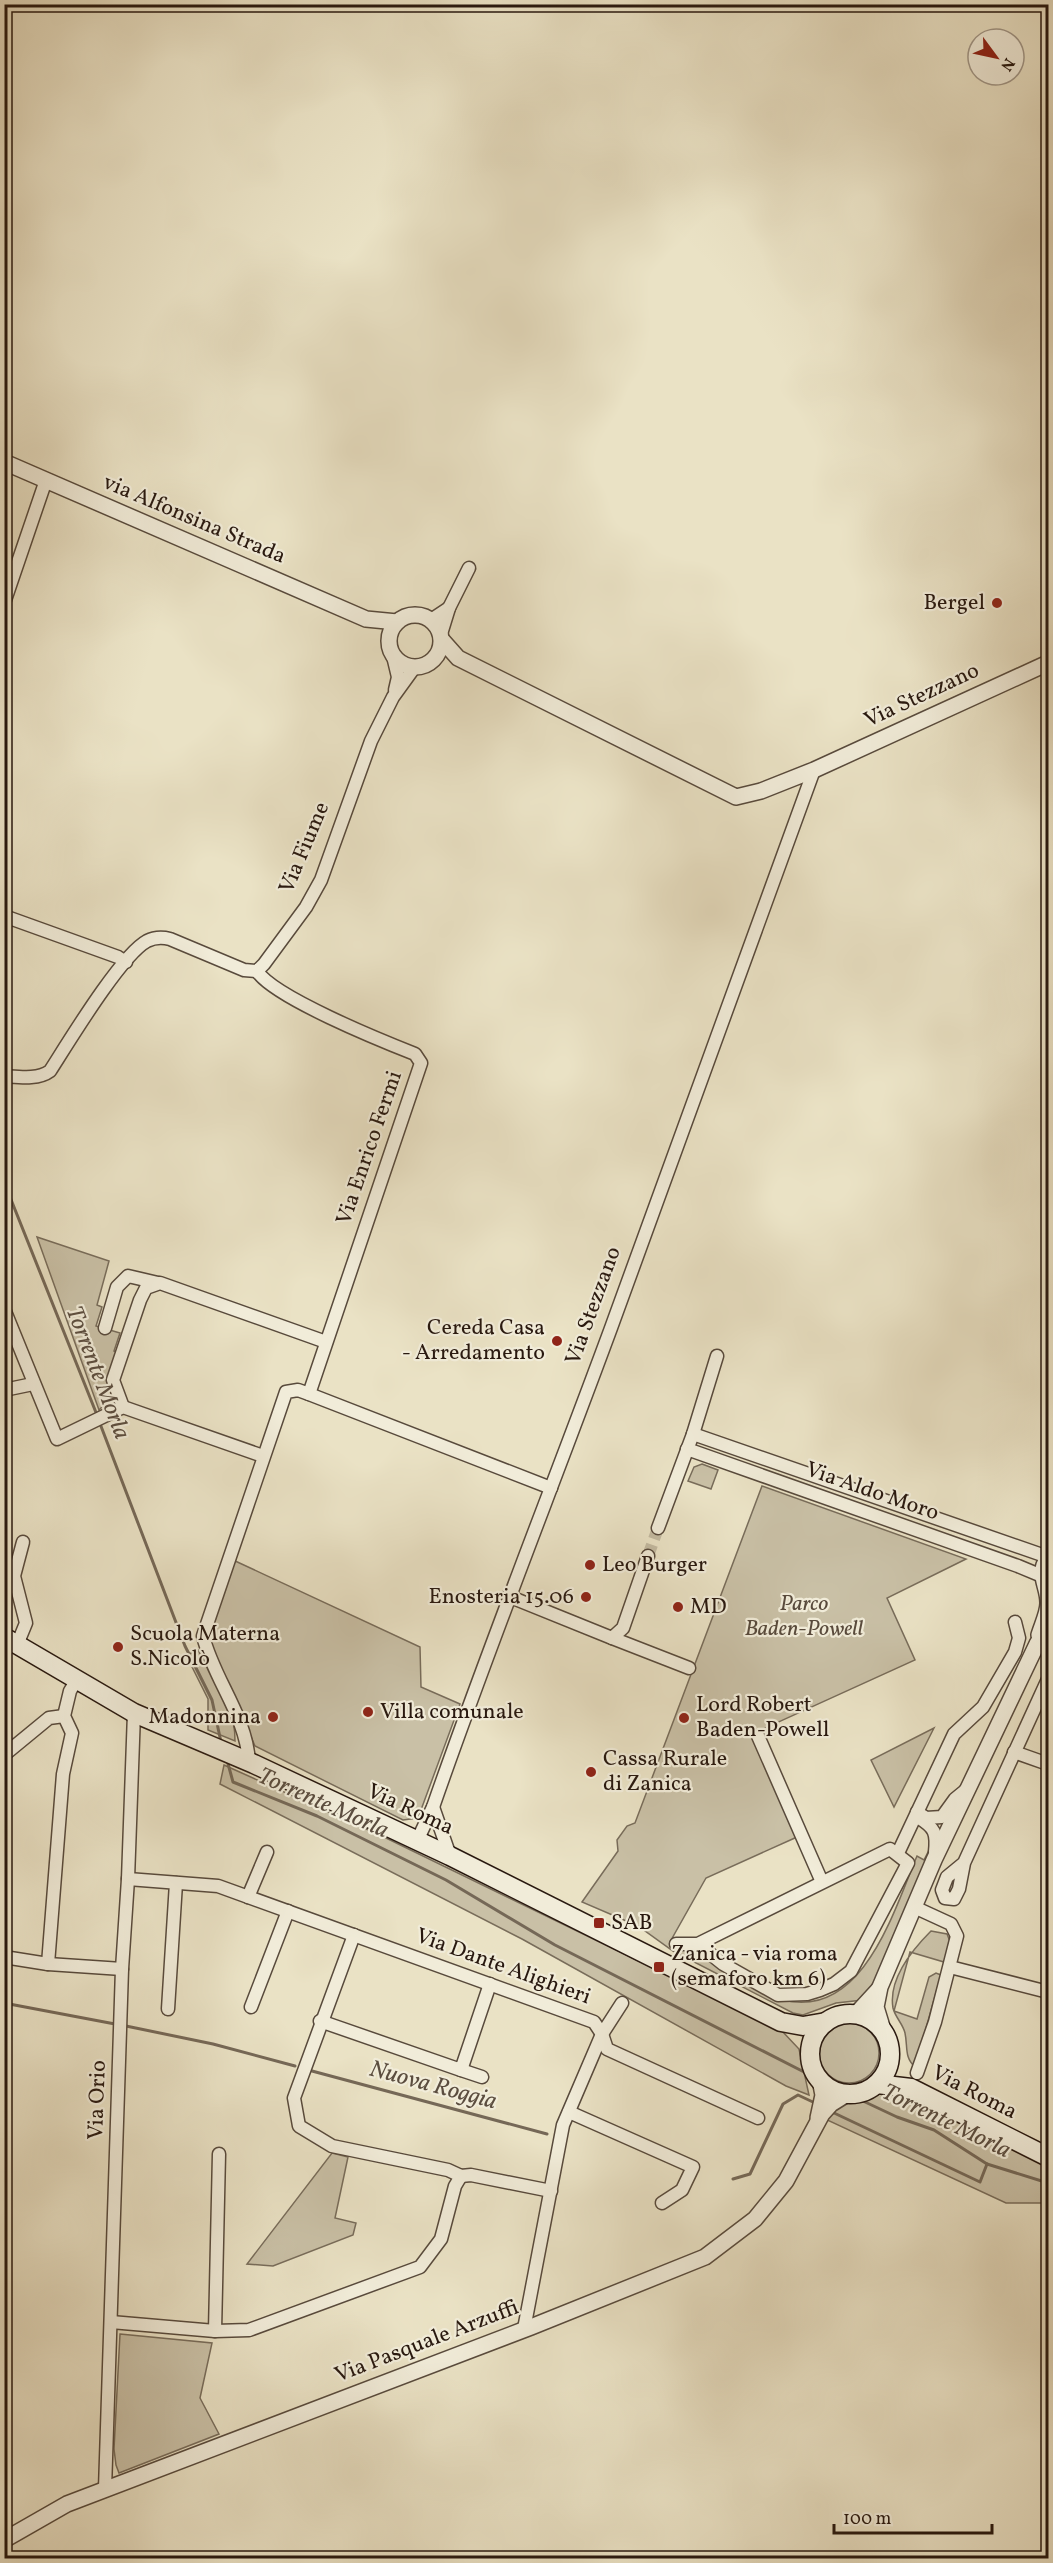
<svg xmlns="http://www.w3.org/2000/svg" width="1053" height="2563" viewBox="0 0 1053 2563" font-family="Vollkorn,serif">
<rect width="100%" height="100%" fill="#eae2c5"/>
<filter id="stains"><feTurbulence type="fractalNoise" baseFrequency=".00333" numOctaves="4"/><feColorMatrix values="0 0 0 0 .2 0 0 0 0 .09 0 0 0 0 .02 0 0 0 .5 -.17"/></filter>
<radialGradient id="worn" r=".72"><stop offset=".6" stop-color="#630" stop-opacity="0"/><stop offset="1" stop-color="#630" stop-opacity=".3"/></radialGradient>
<g fill="#c9c0a6" stroke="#786c5a" stroke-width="1.5">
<path d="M37,1237L109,1261L97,1305L102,1307L96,1326L120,1333L114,1351L119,1353L112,1387L104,1394L106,1403L99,1410Z"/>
<path d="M702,1464L718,1470L711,1489L688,1481L694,1467Z"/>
<path d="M762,1486L966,1559L887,1598L915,1660L752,1734L797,1837L706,1878L670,1942L691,1954L695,1952C722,1969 752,1992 783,2000C863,2020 894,1910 917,1856L924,1860L932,1844V1851L877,1984L863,2000L836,2003L803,2015L793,2013L673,1951L638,1926L582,1902L618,1851L617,1840L627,1826L635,1823Z"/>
<path d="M233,1560L420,1647L421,1687L460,1704L418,1818L403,1820L255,1746L208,1637Z"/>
<path d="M198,1650C212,1678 236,1707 235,1741L208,1730V1699L186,1655Z"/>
<path d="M934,1728L894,1807L871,1760Z"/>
<path d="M224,1765L384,1837L782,2031L799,2049L809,2095L786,2086L522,1939L220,1784Z"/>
<path d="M931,1931L947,1934L951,1944L944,1962L910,1952L894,2011L917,2019L929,1977L936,1973L941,1975L915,2067C904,2057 908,2047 905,2033C903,2024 895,2017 893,2008C888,1979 912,1950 931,1931Z"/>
<circle cx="849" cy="2053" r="30"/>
<path d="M895,2091L1048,2166V2206L1042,2203H1006L825,2119L833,2103L870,2092Z"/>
<path d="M332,2153L348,2157L335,2218L356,2223L353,2235L273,2266L247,2264Z"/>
<path d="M120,2334L212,2343L200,2398L219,2434L119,2473L116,2465L114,2449Z"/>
</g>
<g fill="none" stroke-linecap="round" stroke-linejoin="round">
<g stroke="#756857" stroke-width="3">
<path d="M4,1182L97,1415"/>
<path d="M99,1421L185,1646L212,1700L221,1742"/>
<path d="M227,1760L233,1782L317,1816L446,1880L555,1945L808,2074"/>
<path d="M4,2003L115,2024"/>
<path d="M126,2026L213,2044L295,2066"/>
<path d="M312,2071L547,2134"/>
<path d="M863,2101L897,2117L934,2130L987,2164L1048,2183"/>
<path d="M832,2112L980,2182L987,2164"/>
<path d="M733,2179L750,2174L783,2104L798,2095L815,2103"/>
</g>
<path stroke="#c3baa1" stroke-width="12" stroke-dasharray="12 6" stroke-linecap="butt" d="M648,1556L658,1528"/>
<g stroke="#584a3c" stroke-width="15">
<g id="minor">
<path d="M4,603L46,480"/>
<path d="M431,620L449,608"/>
<path d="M441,634L449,608L469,568"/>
<path d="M393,656L398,677L395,690"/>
<path d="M4,916L118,957L126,962"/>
<path d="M257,971C273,997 382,1041 415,1054L421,1063L309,1394"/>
<path d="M4,1076C19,1077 38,1080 50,1071C68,1043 121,955 147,941C155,937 162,937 170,939L244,970L257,971L264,964L306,907L321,880L371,741L393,697L414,668"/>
<path d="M4,1309L57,1439L123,1407L263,1456"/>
<path d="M105,1328L117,1287L128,1276L158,1283"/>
<path d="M4,1390L33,1384"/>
<path d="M123,1407L113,1380L140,1300L146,1288L160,1283L326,1342"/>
<path d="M693,1434L1048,1557"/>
<path d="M687,1449L1018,1566L1042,1576"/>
<path d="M658,1528L693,1434L717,1356"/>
<path d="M508,1596L612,1638L623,1628L648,1556"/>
<path d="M612,1638L689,1668"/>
<path d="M17,1645L26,1623L14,1576L23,1542"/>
<path d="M758,1736L822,1882"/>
<path d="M1014,1752L1048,1764"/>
<path d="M4,1755L49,1718L64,1716"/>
<path d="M249,1762C246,1715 214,1680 203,1636L286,1392L298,1390L309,1394L551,1488"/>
<path d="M433,1807L450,1856"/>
<path d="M917,1812L926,1818L942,1817L955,1799L966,1790"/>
<path d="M919,1818C935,1828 937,1833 935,1852"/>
<path d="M417,1841L433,1807C489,1646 552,1488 611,1328C679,1142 746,956 814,770"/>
<path d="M898,1853L954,1734L983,1707L1015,1652L1019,1638L1015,1622"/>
<path d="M964,1863L947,1877L942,1890L945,1898L954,1899L959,1889L964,1863L1048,1679"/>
<path d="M128,1879L218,1886L594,2022L602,2034L607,2049L758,2118"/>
<path d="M248,1897L267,1852"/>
<path d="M914,1907L951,1924L957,1936L935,2022L917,2073"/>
<path d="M354,1935L294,2098L299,2126L332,2146L448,2170L461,2176L471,2175L551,2191"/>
<path d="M676,1944H698L723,1964L778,1995L807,1994L820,1990L834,1984L851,1971L908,1863L890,1849L698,1944"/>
<path d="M4,1957L48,1964L122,1969"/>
<path d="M48,1964L63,1774L72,1733L64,1716L70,1691L76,1681"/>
<path d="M950,1967L1048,1992"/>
<path d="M251,2007L288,1911"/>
<path d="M168,2009L176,1883"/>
<path d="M320,2021L461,2070L490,1984"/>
<path d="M461,2070L482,2077"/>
<path d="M569,2112L693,2167L682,2190L662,2203"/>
<path d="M111,2322L215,2331L249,2330L420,2267L441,2239L455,2186L461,2176"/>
<path d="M524,2329L563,2125L602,2034L622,2003"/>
<path d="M215,2331L219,2154"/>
<path d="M105,2489L122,1969L128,1879L134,1713"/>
</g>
</g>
<g stroke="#584a3c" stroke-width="18">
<g id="tertiary">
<path d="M4,462L366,619L397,622"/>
<circle cx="415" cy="641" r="26"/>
<path d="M442,640L458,658L736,797L761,791L814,770L1048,663"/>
<path d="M1039,1635C1042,1625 1048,1613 1048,1603C1048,1585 1036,1574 1048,1558"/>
<path d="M856,2014L879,1989"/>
<path d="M883,2030L876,2007L880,1987L934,1860L1037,1644L1048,1626"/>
<path d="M818,2118L823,2095L820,2080"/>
<path d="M4,2540L67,2504L531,2327L705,2257L755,2219L786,2181L822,2114L831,2104L847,2094"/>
</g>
</g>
<g stroke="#28180f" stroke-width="21">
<g id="secondary">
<path d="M4,1637L134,1713L254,1764L450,1856L781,2022L803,2026L826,2022"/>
<circle cx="850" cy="2054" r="40"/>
<path d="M877,2084L911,2088L1048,2157"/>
</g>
</g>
<use href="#minor" stroke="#f1ecd9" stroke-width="12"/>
<use href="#tertiary" stroke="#f1ecd9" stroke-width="15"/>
<use href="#secondary" stroke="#f1ecd9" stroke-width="18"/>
</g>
<g fill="#8f2418" stroke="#f1ecd9" stroke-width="2">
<circle cx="997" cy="603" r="6"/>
<circle cx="557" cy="1341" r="6"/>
<circle cx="590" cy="1565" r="6"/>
<circle cx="586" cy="1597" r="6"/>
<circle cx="678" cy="1607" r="6"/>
<circle cx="118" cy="1647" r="6"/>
<circle cx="368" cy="1712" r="6"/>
<circle cx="273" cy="1717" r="6"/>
<circle cx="684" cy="1718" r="6"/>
<circle cx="591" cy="1772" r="6"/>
<rect x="593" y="1917" width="12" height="12" rx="3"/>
<rect x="653" y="1961" width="12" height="12" rx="3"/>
</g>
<g text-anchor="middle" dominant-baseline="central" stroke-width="4.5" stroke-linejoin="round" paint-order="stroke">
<g font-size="22" fill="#28180f" stroke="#f1ecd9">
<text transform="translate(194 520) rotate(23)">via Alfonsina Strada</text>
<text transform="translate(922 696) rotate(-25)">Via Stezzano</text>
<text transform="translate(305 848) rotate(-67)">Via Fiume</text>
<text transform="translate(370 1148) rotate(-71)">Via Enrico Fermi</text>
<text transform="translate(594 1306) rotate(-70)">Via Stezzano</text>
<text transform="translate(872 1492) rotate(19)">Via Aldo Moro</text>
<text transform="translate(410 1810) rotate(25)">Via Roma</text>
<text transform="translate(503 1967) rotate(20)">Via Dante Alighieri</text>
<text transform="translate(974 2093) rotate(27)">Via Roma</text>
<text transform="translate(98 2100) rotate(-88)">Via Orio</text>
<text transform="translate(427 2342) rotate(-21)">Via Pasquale Arzuffi</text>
</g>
<g font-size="22" fill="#28180f" stroke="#f1ecd9" text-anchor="start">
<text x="985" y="603" text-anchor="end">Bergel</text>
<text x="545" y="1328" text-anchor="end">Cereda Casa<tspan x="545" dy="25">- Arredamento</tspan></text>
<text x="602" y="1565">Leo Burger</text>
<text x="574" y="1597" text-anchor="end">Enosteria 15.06</text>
<text x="690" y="1607">MD</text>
<text x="130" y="1634">Scuola Materna<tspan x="130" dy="25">S.Nicolò</tspan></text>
<text x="696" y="1705">Lord Robert<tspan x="696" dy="25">Baden-Powell</tspan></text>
<text x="380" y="1712">Villa comunale</text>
<text x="261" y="1717" text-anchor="end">Madonnina</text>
<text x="603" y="1759">Cassa Rurale<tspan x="603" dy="25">di Zanica</tspan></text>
<text x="611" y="1923">SAB</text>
<text x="671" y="1954">Zanica - via roma<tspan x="671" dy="25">(semaforo km 6)</tspan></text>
</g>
<g font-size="22" font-style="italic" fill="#584a3c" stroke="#f1ecd9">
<text x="804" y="1604">Parco<tspan x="804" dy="25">Baden-Powell</tspan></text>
</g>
<g font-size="24" font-style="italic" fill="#5b4d3f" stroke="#f1ecd9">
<text transform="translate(97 1373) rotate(69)">Torrente Morla</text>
<text transform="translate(323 1804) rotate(24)">Torrente Morla</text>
<text transform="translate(433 2086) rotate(15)">Nuova Roggia</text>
<text transform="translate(946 2122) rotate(26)">Torrente Morla</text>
</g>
</g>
<rect width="1053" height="2563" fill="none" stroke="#eae2c5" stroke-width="24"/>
<rect x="6" y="6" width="1041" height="2551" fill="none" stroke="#28180f" stroke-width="3"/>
<rect x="12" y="12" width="1029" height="2539" fill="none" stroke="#28180f" stroke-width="1.5"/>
<g transform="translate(996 57) rotate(123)"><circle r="28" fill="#f1ecd9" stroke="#a19788" stroke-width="1.5"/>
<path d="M0-4.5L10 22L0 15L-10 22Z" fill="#8f2418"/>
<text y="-9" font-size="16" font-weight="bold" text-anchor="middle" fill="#28180f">N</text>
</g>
<path d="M834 2524v9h158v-9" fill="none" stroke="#28180f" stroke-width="3"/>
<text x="843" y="2524" font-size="18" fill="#28180f" stroke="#f1ecd9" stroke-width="4.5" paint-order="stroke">100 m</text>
<rect width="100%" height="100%" filter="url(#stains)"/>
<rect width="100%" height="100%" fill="url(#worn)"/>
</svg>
